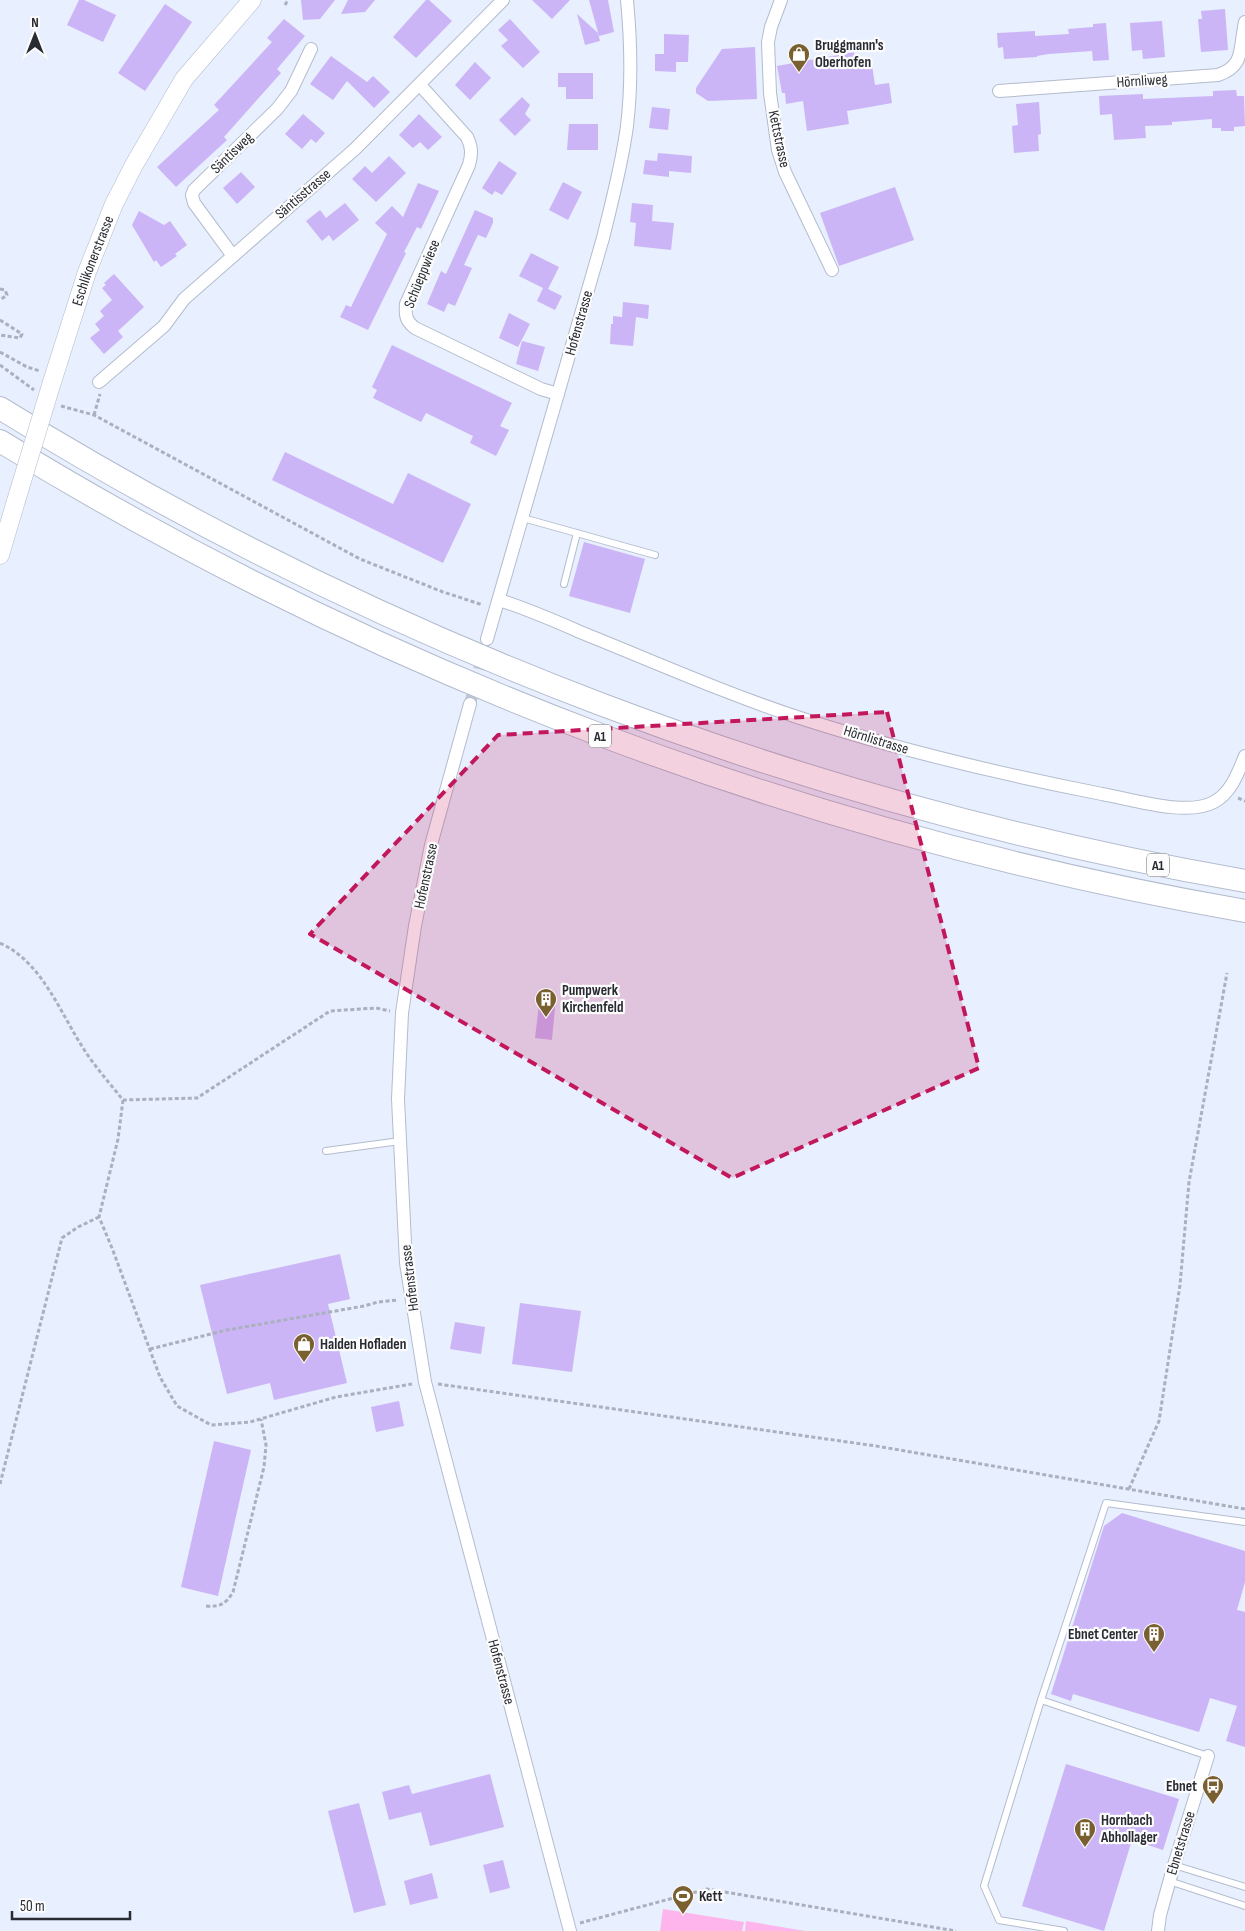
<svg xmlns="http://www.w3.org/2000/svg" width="1245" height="1931" viewBox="0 0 1245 1931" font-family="'Sofia Sans Condensed',sans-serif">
<rect width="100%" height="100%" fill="#e8effe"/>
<g fill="#feb5ec">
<path d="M663,1909L744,1922L742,1931H660Z"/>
<path d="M746,1921L805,1931H745Z"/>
</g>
<g fill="#ccb5f6">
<path d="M79,0H84L116,15L103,42L67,25Z"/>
<path d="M301,0H335L320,19L303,20Z"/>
<path d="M348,0H375L365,12L341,14Z"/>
<path d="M426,0H429L452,21L416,58L393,37Z"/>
<path d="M532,0H570L552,19Z"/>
<path d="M589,0H608L614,32L599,36Z"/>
<path d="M165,4L192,22L145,91L118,73Z"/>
<path d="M1225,9L1228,50L1201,52L1198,19H1202L1201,11Z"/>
<path d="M577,14L598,33L600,41L585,45Z"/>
<path d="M284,19L305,36L277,69L281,73L224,137L227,140L176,187L157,167L219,110L214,105L272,42L267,38Z"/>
<path d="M510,19L540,52L523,68L501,46L508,40L498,30Z"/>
<path d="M1162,21L1165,57L1143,59L1142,50L1132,51L1130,23Z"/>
<path d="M1106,23L1109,60L1093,61L1092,51L1049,54L1037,56V57L1004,59L1003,47L998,48L997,33L1035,31V36L1069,34L1068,29L1093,27V24Z"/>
<path d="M664,34L689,35L688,62H676V72L655,71V54H664Z"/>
<path d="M755,47L757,99L708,101L696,93V88L722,49Z"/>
<path d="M854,52L856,61L871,59L875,85L889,83L892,103L847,111L849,124L807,131L803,101L786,104L785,93H782L777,66Z"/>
<path d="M331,56L367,82L373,76L390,92L374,108L347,81L333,100L310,84Z"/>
<path d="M475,62L491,78L470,100L455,85Z"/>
<path d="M558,73H593V99H566V87H558Z"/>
<path d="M1236,90L1237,96H1244L1245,126L1234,127V131H1221V128H1212V119L1172,122V125L1145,126L1146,138L1114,140L1112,114L1100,115L1099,96L1143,94V99L1213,96V91Z"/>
<path d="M522,97L530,105L525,114L531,120L515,136L499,120Z"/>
<path d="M1039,102L1041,134L1038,135L1039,151L1014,153L1012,126L1018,125L1016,104Z"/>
<path d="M652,107L670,109L668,130L649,128Z"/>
<path d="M303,114L325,133L316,143L311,139L302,149L285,134Z"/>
<path d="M419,114L442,137L428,150L420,142L413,148L399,135Z"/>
<path d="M569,124H598V150H567Z"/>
<path d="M658,153L692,156L691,173L669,171V177L643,174L645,160L657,161Z"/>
<path d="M389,156L406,173L376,202L352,179L365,166L372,173Z"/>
<path d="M499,161L517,173L502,195L495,191L492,195L482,188Z"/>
<path d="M241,172L255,187L237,204L223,188Z"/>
<path d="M563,182L582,192L568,220L549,210Z"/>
<path d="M418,183L439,191L421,229L417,227L404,252L406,253L368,330L340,317L346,305L351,307L387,234L375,223L392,206L403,217Z"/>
<path d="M895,187L914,240L839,266L820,213Z"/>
<path d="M345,203L359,220L333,241L329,235L322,241L306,221L320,210L326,218Z"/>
<path d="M632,203L653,205L652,221L674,223L671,250L634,246L636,223L630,222Z"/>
<path d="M475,210L493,218V223L486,238L478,235L475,241L464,265L472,268L455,306L448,303L444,312L427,304L441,271L446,274Z"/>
<path d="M139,211L164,225L170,221L187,245L175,254L177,256L161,267L156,260L154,262L132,225Z"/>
<path d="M531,253L559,267L548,289L562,296L555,310L537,301L543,288L519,276Z"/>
<path d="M114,274L144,307L118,331L123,337L104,354L90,338L100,330L95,324L104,316L100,311L112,300L102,288L106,285L104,283Z"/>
<path d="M623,302L649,305L648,319L636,317L633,346L610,344L611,324H613V316L622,317Z"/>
<path d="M509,313L530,324L518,347L499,338Z"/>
<path d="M522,341L545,347L538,371L516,364Z"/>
<path d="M392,345L512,403L500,426L509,430L496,456L470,443L473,436L426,413L421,422L373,398L377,390L372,387Z"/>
<path d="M285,452L393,504L408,473L471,504L443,563L272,480Z"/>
<path d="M584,542L645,559L630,613L569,596Z"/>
<path d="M540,996L556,997L552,1040L535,1038Z"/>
<path d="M340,1254L350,1299L328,1304L347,1383L274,1400L270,1383L227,1394L200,1285Z"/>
<path d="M520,1303L581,1311L572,1372L512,1364Z"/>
<path d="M455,1322L485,1327L481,1354L450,1349Z"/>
<path d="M399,1401L404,1426L376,1432L371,1407Z"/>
<path d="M214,1441L251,1450L218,1596L181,1587Z"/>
<path d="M1122,1513L1245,1551V1582L1237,1610L1245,1612V1747L1226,1741L1237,1706L1210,1698L1199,1732L1073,1694L1071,1701L1051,1694L1104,1526Z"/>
<path d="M1066,1764L1179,1799L1163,1850L1132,1840L1104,1931L1022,1906Z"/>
<path d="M490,1774L504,1827L430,1846L421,1812L389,1820L382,1792L409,1785L412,1794Z"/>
<path d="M359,1803L386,1905L354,1913L328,1811Z"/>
<path d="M503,1860L510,1888L490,1893L483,1865Z"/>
<path d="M432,1873L438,1898L410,1905L404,1881Z"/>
</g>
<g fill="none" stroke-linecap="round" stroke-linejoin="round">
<path stroke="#c2c8d5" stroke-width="12" stroke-dasharray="12 6" stroke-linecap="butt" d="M470,704L484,651"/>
<g stroke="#b3bcce" stroke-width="8">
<g id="service">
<path d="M523,518L655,555"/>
<path d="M564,584L577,533"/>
<path d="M326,1151L400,1141"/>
<path d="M1041,1700L1106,1503L1245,1522"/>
<path d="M1174,1865L1245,1887"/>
<path d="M1169,1881L1245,1906"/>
<path d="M1064,1931L999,1920L984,1886L1041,1700L1208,1756"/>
</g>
</g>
<g stroke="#b3bcce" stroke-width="14">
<g id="minor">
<path d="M781,0L771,27L768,42L770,93L778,150L785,172L832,270"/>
<path d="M420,85L467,137C472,147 472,154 469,165L406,304C405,316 406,321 415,328L541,389L558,394"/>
<path d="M999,91L1218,75C1245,66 1239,49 1245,22"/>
<path d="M233,256L194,203L192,195L194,190L277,109L291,91L311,49"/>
<path d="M99,382L164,326L184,299L355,149L503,0"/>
<path d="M499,600C528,609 557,622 585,634C657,663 727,694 800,718C899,750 1000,774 1102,794C1131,799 1187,817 1214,802C1231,793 1238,773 1245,756"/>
<path d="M487,639L603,238C612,201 622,164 627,126C632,84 631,42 627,0"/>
<path d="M470,704L431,845L415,926L402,1013L398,1099L406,1263L425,1382L570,1931"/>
<path d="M1158,1931L1160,1915L1174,1865L1208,1756"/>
</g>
</g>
<g stroke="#b3bcce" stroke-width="19">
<g id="secondary">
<path id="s1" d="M52,382L87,272L114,204L134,165L184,79L252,0"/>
<path d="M0,555L16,501"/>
</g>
</g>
<g stroke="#b3bcce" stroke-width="24">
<g id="motorway">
<path d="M0,408C380,643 804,804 1245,881"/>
<path d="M0,441C381,675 805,834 1245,911"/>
</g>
</g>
<g stroke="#aab0bc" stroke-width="3" stroke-dasharray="4 2.5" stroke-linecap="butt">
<path d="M285,5L288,0"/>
<path d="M0,289L5,290L7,295L0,300"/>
<path d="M0,320L22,334L20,338L0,335"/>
<path d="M0,352L27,367L40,371"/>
<path d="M0,365L34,390"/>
<path d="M61,406L94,415L360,559L443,592L483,605"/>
<path d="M94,415L100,394"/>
<path d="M1238,798L1245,801"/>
<path d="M0,943C44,963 61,1016 87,1054C98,1070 111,1085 123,1100L197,1098L330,1011L376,1008L390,1011"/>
<path d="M123,1100L118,1139L99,1217L112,1248L160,1377L177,1406L211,1425L250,1422L336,1397L412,1384"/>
<path d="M150,1349L227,1330L364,1306L378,1302L398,1300"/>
<path d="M438,1384L876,1446L1245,1509"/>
<path d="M0,1484L62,1238L78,1227L99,1217"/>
<path d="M1129,1489L1159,1421L1180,1285L1189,1182L1227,973"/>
<path d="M206,1606C220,1607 226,1604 233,1592L264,1467L266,1445L261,1419"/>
<path d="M580,1923L707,1889L956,1931"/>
</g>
<use href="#service" stroke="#fff" stroke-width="6"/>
<use href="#minor" stroke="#fff" stroke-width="12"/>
<use href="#secondary" stroke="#fff" stroke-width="18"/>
<use href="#motorway" stroke="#fff" stroke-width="22"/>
<g stroke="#b3bcce" stroke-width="19" stroke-linecap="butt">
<path id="secondary-bridge" d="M16,501L52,382"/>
</g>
<use href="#secondary-bridge" stroke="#fff" stroke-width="18"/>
</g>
<path fill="#c2185b" fill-opacity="0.2" stroke="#c2185b" stroke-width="4" stroke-dasharray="10 6" stroke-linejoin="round" d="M887,712L979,1068L732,1178L310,934L498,735Z"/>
<defs>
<g id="shop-pin" transform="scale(1.125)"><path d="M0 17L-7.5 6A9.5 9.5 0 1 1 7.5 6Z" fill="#7a5f31" stroke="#fcfcfc"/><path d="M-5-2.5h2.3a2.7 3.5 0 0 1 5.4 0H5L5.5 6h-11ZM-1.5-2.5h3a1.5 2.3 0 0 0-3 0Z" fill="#fff"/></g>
<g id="building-pin" transform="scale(1.125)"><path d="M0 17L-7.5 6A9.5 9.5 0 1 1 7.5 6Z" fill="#7a5f31" stroke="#fcfcfc"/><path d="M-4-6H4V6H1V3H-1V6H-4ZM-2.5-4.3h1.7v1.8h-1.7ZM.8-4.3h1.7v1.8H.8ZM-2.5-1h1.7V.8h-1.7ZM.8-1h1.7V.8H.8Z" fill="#fff"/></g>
<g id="bus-pin" transform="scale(1.125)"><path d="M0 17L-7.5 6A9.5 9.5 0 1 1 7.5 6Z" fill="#7a5f31" stroke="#fcfcfc"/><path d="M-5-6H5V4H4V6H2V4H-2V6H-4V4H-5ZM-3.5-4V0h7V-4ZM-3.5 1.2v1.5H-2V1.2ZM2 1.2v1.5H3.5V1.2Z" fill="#fff"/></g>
<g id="stadium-pin" transform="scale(1.125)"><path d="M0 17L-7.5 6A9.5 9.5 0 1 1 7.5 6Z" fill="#7a5f31" stroke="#fcfcfc"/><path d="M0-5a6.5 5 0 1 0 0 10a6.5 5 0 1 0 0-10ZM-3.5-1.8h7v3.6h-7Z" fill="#fff"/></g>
</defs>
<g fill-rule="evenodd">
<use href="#shop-pin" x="799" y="54"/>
<use href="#building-pin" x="546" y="999"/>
<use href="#shop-pin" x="304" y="1344"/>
<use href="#building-pin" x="1154" y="1634"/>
<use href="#bus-pin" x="1213" y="1786"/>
<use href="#building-pin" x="1085" y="1829"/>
<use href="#stadium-pin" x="683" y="1896"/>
</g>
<g text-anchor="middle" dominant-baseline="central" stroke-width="4.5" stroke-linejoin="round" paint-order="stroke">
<g fill="#fcfcfc" stroke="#686a6f" stroke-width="1">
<rect x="589" y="724.5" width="22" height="23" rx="4"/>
<rect x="1147" y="853.5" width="22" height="23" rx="4"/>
</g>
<g font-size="14" font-weight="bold" fill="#282b32">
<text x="600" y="736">A1</text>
<text x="1158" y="865">A1</text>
</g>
<g font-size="15" font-weight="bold" fill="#282b32" stroke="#fcfcfc" text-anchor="start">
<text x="815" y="45">Bruggmann's<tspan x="815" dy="17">Oberhofen</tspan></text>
<text x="562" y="990">Pumpwerk<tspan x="562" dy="17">Kirchenfeld</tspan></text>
<text x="320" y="1344">Halden Hofladen</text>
<text x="1138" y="1634" text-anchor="end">Ebnet Center</text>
<text x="1197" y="1786" text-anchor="end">Ebnet</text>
<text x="1101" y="1820">Hornbach<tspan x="1101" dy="17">Abhollager</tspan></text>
<text x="699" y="1896">Kett</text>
</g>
<g font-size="15" fill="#282b32" stroke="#fcfcfc">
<text transform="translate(1142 81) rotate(-4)">Hörnliweg</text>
<text transform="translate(779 139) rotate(78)">Kettstrasse</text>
<text transform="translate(232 153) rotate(-44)">Säntisweg</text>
<text transform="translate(303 194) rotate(-41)">Säntisstrasse</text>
<text stroke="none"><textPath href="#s1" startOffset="128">Eschlikonerstrasse</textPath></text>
<text transform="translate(422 274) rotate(-68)">Schüeppwiese</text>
<text transform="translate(579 323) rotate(-74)">Hofenstrasse</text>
<text transform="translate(876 740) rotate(17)">Hörnlistrasse</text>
<text transform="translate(426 876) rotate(-78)">Hofenstrasse</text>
<text transform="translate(410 1278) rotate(-97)">Hofenstrasse</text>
<text transform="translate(501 1672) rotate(75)">Hofenstrasse</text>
<text transform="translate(1181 1843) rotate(-73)">Ebnetstrasse</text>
</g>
</g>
<g transform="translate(35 35)" stroke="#fcfcfc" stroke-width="4" paint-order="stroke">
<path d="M0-4L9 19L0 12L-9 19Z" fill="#282b32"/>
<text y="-8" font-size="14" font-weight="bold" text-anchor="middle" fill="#282b32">N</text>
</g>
<path d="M12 1911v8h118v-8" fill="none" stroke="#282b32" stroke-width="2.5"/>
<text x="20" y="1911" font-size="15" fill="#282b32" stroke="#fcfcfc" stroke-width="4" paint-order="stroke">50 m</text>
</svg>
